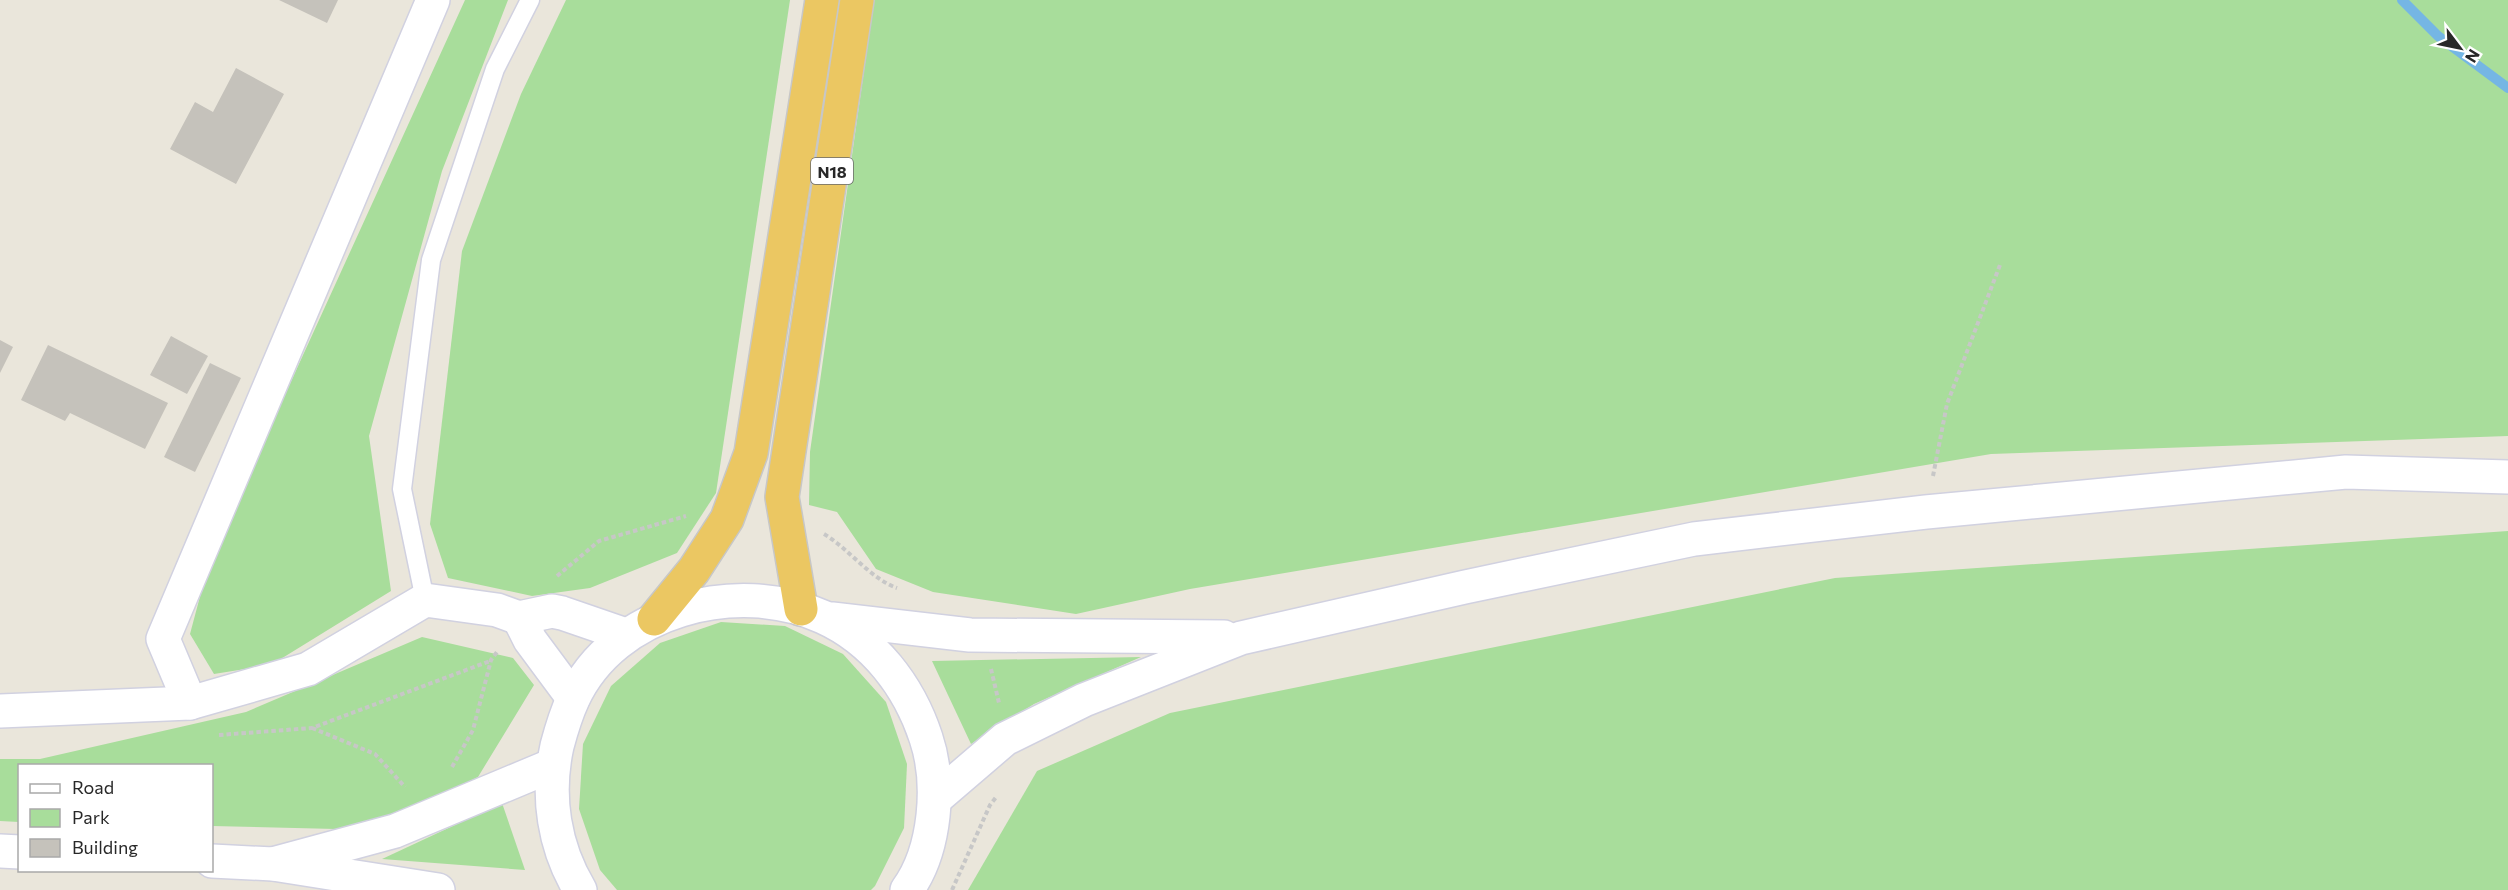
<svg xmlns="http://www.w3.org/2000/svg" width="2508" height="890" viewBox="0 0 2508 890" font-family="Commissioner,sans-serif">
<rect width="100%" height="100%" fill="#eae6db"/>
<g fill="#a8dd9b">
<path d="M465,0H508L442,171L369,436L391,591L271,665L214,674L190,634L210,559Z"/>
<path d="M566,0H790L716,493L677,553L590,588L532,596L448,578L430,524L462,251L521,94Z"/>
<path d="M874,0H2508V436L1991,454L1190,589L1076,614L933,592L876,569L837,512L809,505L810,452Z"/>
<path d="M2508,531V890H968L1037,771L1170,713L1835,578Z"/>
<path d="M721,622L785,626L843,654L886,702L907,764L904,828L875,886L871,890H617L600,870L579,809L583,744L611,686L660,643Z"/>
<path d="M422,637L513,658L534,685L478,777L377,830L212,826V766H20L19,822L0,821V759H40L246,712Z"/>
<path d="M1141,657L1034,704L971,744L932,661Z"/>
<path d="M502,803L525,870L382,859Z"/>
</g>
<g fill="none" stroke-linecap="round" stroke-linejoin="round">
<path stroke="#75b6e4" stroke-width="10" d="M2402,0L2438,36L2508,88"/>
</g>
<g fill="#c5c2bb">
<path d="M279,0H338L327,23Z"/>
<path d="M236,68L284,94L236,184L170,149L195,102L213,112Z"/>
<path d="M171,336L208,356L187,394L150,375Z"/>
<path d="M0,340L13,347L0,373Z"/>
<path d="M48,345L168,403L145,449L70,413L65,421L21,400Z"/>
<path d="M210,363L241,378L195,472L164,457Z"/>
</g>
<g fill="none" stroke-linecap="round" stroke-linejoin="round">
<g stroke="#d1d1e0" stroke-width="21">
<path id="service" d="M425,600L402,489L431,260L495,69L530,0"/>
</g>
<g stroke="#d1d1e0" stroke-width="36">
<g id="minor">
<path d="M519,618L530,640L573,698"/>
<path d="M190,703L163,639L433,0"/>
<path d="M0,711L190,703L308,669L425,600L497,610L519,618L552,611L562,613L626,635"/>
</g>
</g>
<g stroke="#d1d1e0" stroke-width="36">
<g id="secondary">
<path d="M832,619L970,635L1224,637"/>
<path d="M935,799L1005,739L1084,700L1241,638L1465,587L1694,539L1926,512L2346,472L2508,477"/>
<path d="M0,851L20,852"/>
<path d="M212,861L273,864L438,890"/>
<path d="M273,864L395,831L553,765"/>
<path d="M580,890C554,847 546,796 557,746C561,731 566,714 573,699C614,610 737,578 823,617C874,640 909,686 926,738C941,783 936,850 907,890"/>
</g>
</g>
<g stroke="#c7c7c7" stroke-width="36">
<g id="trunk">
<path d="M801,609L782,497L857,0"/>
<path d="M654,619L694,570L727,519L751,453L822,0"/>
</g>
</g>
<g stroke="#c7c7c7" stroke-width="4" stroke-dasharray="4.5 3" stroke-linecap="butt">
<path d="M1933,476L1947,404L2000,265"/>
<path d="M824,534C849,549 871,579 897,588"/>
<path d="M557,576L599,541L686,516"/>
<path d="M991,669L999,703"/>
<path d="M312,728L375,754L405,787"/>
<path d="M219,735L312,728L490,661"/>
<path d="M452,767L473,730L491,660L497,652"/>
<path d="M952,890L990,805L997,796"/>
</g>
<use href="#service" stroke="#fff" stroke-width="18"/>
<use href="#minor" stroke="#fff" stroke-width="33"/>
<use href="#secondary" stroke="#fff" stroke-width="33"/>
<use href="#trunk" stroke="#ebc762" stroke-width="33"/>
</g>
<g text-anchor="middle" dominant-baseline="central" stroke-width="4.5" stroke-linejoin="round" paint-order="stroke">
<rect fill="#fff" stroke="#686868" stroke-width="1.5" x="811" y="158" width="42" height="26" rx="4.5"/>
<g font-size="16" font-weight="bold" fill="#282828">
<text x="832" y="171">N18</text>
</g>
</g>
<rect x="18" y="764" width="195" height="108" fill="#ffffff" stroke="#a9a9a9" stroke-width="1.5"/>
<rect x="30" y="784" width="30" height="9" fill="#ffffff" stroke="#a9a9a9" stroke-width="1.5"/>
<text x="72" y="794" font-size="18" fill="#282828">Road</text>
<rect x="30" y="809" width="30" height="18" fill="#a8dd9b" stroke="#a9a9a9" stroke-width="1.5"/>
<text x="72" y="824" font-size="18" fill="#282828">Park</text>
<rect x="30" y="839" width="30" height="18" fill="#c5c2bb" stroke="#a9a9a9" stroke-width="1.5"/>
<text x="72" y="854" font-size="18" fill="#282828">Building</text>
<g transform="translate(2460 48) rotate(122)" stroke="#ffffff" stroke-width="4.5" paint-order="stroke">
<path d="M0-4.5L10 22L0 15L-10 22Z" fill="#282828"/>
<text y="-9" font-size="16" font-weight="bold" text-anchor="middle" fill="#282828">N</text>
</g>
</svg>
